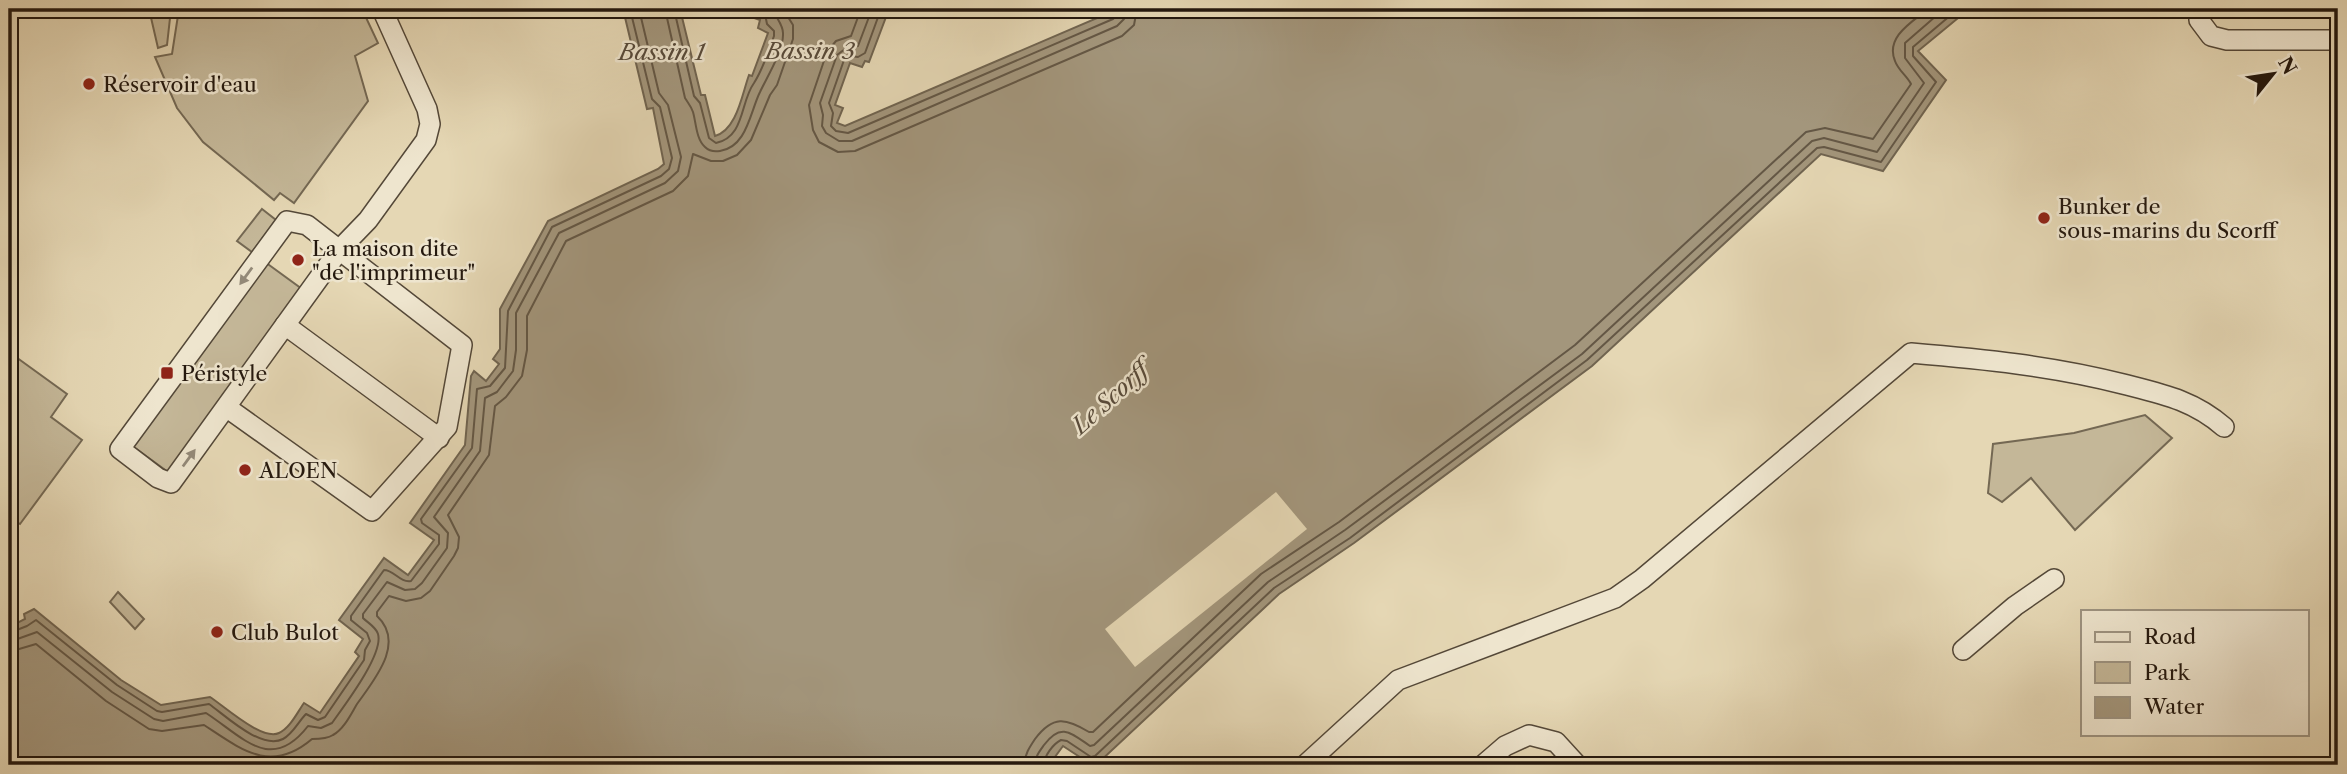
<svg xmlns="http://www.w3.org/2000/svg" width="2347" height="774" viewBox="0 0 2347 774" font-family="'Libre Caslon Text',serif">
<rect width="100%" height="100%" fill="#e5d7b4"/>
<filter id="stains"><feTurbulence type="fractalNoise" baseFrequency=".00286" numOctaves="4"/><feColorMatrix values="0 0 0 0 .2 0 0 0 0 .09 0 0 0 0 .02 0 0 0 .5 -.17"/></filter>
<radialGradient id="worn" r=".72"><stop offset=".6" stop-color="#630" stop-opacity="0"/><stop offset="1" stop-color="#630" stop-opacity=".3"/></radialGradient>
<g fill="#c4b798" stroke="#746853" stroke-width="2">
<path d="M149,9H171L167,45L158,48Z"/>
<path d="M179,9H362L378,43L355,56L368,101L294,203L280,193L274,200L203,142L177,108L155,57L172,54Z"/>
<path d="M262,209L276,220L252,252L237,241Z"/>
<path d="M265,262L302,289L168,472L131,445Z"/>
<path d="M9,352L67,394L51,417L82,440L20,524L9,517Z"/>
<path d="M2145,415L2172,438L2075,530L2031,478L2002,502L1988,493L1993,444L2074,433Z"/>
<path d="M118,592L144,619L135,629L110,602Z"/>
</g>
<path fill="#a3967c" stroke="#706450" stroke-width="2" d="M623,9H680L701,95H705L715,136C737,130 742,94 749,75L752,76L768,33L758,28L760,20L754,18L758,9H889L869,62L865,61L862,67L850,63L835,105L843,108L837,123L845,126L1118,9H1969L1918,51L1946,80L1883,171L1821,154L1592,366L1354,543L1279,594L1096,765H1092L1063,746L1049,765H9V627L25,619L24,614L34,609L121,680L161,705L210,697C224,706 262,741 279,733C290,728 297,713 304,703L320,713L359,656L355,652L363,639L339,620L384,558L408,575L434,540L410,523L465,445L471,376L474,371L486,381L499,364L493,359L500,349V309L548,221L658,169L664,164L653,108L647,109Z"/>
<path fill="#e5d7b4" d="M1276,492L1307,529L1135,667L1105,629Z"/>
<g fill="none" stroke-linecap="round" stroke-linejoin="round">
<g stroke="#645745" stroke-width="2">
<path d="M665,9L685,98C688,103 691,106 693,112C696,122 696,139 705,147C709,151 714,152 720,151C747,147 750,112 760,92C767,77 784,50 783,33C783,24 775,17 773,9"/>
<path d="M674,9L694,96L700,103L709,138L716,143C745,137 740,102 754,83C763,69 768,53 774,36V31L767,24L764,9"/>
<path d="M861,9L851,36L836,41L827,52L809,105L813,130L819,142L838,152L855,151L1122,36L1134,25L1137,9"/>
<path d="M872,9L858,46L845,49L837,55L820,103L823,115L822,126L826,133L839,141H852L1117,26L1124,19L1127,9"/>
<path d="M881,9L865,53L858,57L850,56L844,60L829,103L833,113L831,126L836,131L848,133L1113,19L1117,15L1118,9"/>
<path d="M9,633L27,626L36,620L117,685L157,711L162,712L209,704C226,716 261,750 283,739C293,734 298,722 306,714L318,720L325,717L364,660L365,650L370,641L367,633L351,620V616L384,570C394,570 400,583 411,581L439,544V535L422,523L421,519L472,448L477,389L490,386L505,368L508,311L552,227L661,176L669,169L672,158L660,107L652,99L630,9"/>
<path d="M9,642L37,632L112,692L154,719L163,721L206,713C243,737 271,774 308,726L321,728L332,723C344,706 384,654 378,634C376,627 368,623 363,618V614L387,582L405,590L415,589L422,583L447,548L448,533L434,517L480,451L485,398L497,392L513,371L516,350V313L559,233L665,183L678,171L681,157L668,105L659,93L639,9"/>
<path d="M9,652L36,644L106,701L149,729L162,731L204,725C242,750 271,774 312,739C319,739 327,739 333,735C344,729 351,714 357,704C374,680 406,643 377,616V612L389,596L406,601L421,598L430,591L454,556L458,548L459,537L448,515L489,455L495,406L506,397L522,376L527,350V316L566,241L673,191L688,176L693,154L711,161H723L737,155L751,140L770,95L777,85L793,39V25L783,9"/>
<path d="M1024,765C1025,754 1029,748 1035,739C1053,715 1066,718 1089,732H1093L1261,574L1339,522L1575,345L1806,132L1825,128L1873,139L1911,84C1907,76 1898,70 1895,61C1885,37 1912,22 1928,9"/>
<path d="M1035,765C1035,757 1039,752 1044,745C1061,722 1071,733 1090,746L1094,745L1268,582L1345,530L1582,354L1812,141L1824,138L1877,152L1924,83L1905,58V43L1944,9"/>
<path d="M1044,765C1044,756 1053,744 1061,740L1067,741L1091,757L1095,756L1274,588L1350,538L1587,360L1817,148L1824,147L1881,162L1936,82L1913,56V47L1958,9"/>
</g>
<g stroke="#544838" stroke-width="22">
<g id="street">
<path d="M2199,20L2211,36L2227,40H2338"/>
<path d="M285,325L439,438"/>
<path d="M226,407L372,511L447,427L462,345L307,225L287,221L120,449L158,478L171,483L340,249L368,220L426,140L430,124L427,109L382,9"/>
<path d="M1963,650L2015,606L2054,579"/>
<path d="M1305,765L1398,680L1615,598L1642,579L1911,353C1982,359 2053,366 2123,384C2162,394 2193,400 2224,427"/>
<path d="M1483,765L1505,746L1529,735L1556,742L1577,765"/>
</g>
</g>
<use href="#street" stroke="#eee5ce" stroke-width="19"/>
</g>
<defs><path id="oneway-solid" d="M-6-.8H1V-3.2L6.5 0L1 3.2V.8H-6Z" transform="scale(1.75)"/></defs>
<g fill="#938978">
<use href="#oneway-solid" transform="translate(246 276) rotate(126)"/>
<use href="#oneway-solid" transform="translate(189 458) rotate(-54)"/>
</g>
<g fill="#8f2418" stroke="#eee5ce" stroke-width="2.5">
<circle cx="89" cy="84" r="7"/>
<circle cx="2044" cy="218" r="7"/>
<circle cx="298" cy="260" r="7"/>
<rect x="160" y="366" width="14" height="14" rx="3.5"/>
<circle cx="245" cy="470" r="7"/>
<circle cx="217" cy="632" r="7"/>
</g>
<g text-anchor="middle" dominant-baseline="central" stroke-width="5" stroke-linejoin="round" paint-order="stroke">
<g font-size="21" fill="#24180e" stroke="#eee5ce" text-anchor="start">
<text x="103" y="84">Réservoir d'eau</text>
<text x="2058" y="206">Bunker de<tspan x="2058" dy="24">sous-marins du Scorff</tspan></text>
<text x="312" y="248">La maison dite<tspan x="312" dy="24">"de l'imprimeur"</tspan></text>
<text x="181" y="373">Péristyle</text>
<text x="259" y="470">ALOEN</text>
<text x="231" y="632">Club Bulot</text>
</g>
<g font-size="23" font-style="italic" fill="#574a3a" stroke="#eee5ce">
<text x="810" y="51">Bassin 3</text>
<text x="662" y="52">Bassin 1</text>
<text transform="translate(1110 398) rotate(-42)">Le Scorff</text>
</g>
</g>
<rect width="2347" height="774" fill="none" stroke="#e5d7b4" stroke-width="35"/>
<rect x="10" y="10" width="2326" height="753" fill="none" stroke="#24180e" stroke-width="3.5"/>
<rect x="18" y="18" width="2312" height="739" fill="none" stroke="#24180e" stroke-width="2"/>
<rect x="2081" y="610" width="228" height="126" fill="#eee5ce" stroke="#9d9381" stroke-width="2"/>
<rect x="2095" y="632" width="35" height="10" fill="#eee5ce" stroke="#9d9381" stroke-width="2"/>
<text x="2144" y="644" font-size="21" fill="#24180e">Road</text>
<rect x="2095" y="662" width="35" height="21" fill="#c4b798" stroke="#9d9381" stroke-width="2"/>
<text x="2144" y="680" font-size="21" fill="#24180e">Park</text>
<rect x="2095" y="697" width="35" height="21" fill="#a3967c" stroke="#9d9381" stroke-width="2"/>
<text x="2144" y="714" font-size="21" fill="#24180e">Water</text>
<g transform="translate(2273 74) rotate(60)" stroke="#eee5ce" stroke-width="5" paint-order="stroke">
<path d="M0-5L12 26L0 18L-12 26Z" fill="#24180e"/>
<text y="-10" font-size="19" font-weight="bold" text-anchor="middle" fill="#24180e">N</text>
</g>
<rect width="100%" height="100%" filter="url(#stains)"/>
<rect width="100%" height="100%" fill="url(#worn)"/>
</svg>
